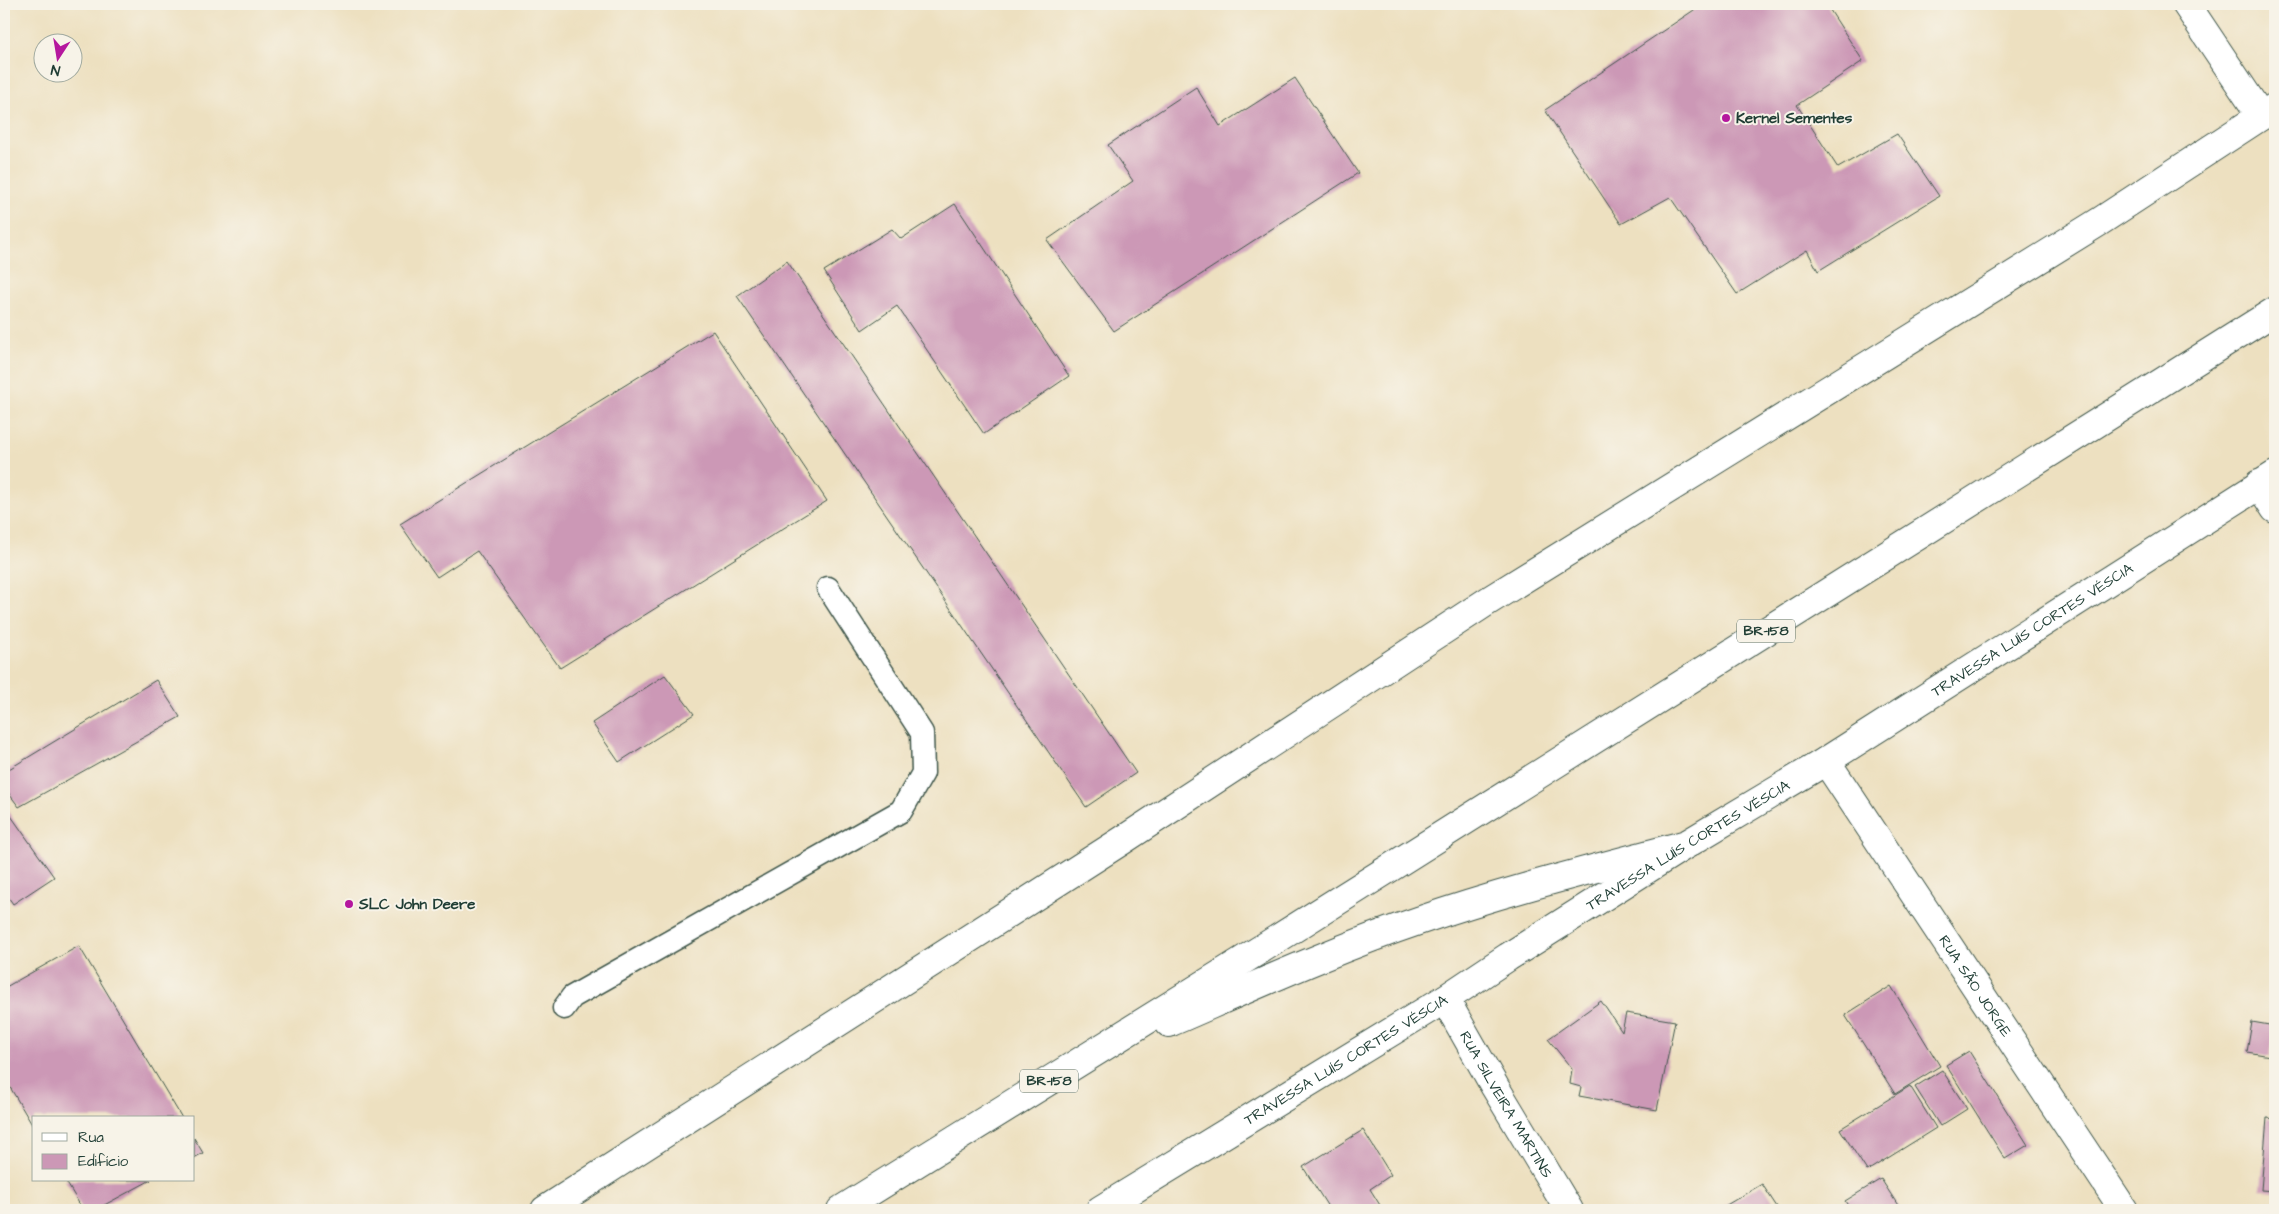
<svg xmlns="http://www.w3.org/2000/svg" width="2279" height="1214" viewBox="0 0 2279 1214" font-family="'Architects Daughter',sans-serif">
<rect width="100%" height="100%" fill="#f7f3e8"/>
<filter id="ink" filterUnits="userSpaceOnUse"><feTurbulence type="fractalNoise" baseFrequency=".02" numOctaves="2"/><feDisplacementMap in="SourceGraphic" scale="10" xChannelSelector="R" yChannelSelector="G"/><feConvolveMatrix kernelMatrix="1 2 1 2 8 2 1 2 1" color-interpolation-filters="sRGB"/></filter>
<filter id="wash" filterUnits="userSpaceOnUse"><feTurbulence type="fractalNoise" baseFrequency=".0096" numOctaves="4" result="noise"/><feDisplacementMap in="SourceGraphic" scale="20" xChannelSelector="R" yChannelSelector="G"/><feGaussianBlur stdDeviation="1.12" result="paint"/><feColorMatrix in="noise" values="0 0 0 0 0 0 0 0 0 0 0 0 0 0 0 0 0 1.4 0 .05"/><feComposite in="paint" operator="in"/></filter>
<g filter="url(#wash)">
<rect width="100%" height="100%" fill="#ede0c0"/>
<g id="blocks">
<g fill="#cc98b6">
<path d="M1703,4H1826L1863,61L1797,105L1838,168L1897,134L1939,196L1818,271L1807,250L1737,294L1670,197L1621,224L1545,110Z"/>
<path d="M1295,78L1358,173L1114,331L1047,240L1133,181L1108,145L1196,87L1220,126Z"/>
<path d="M955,204L1069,376L984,434L897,306L862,330L824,271L892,229L901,239Z"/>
<path d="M787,261L1136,773L1086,807L737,296Z"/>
<path d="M713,331L827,501L560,668L477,551L437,577L400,524Z"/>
<path d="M665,675L694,714L619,762L592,723Z"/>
<path d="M156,680L180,717L19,807L4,787V772Z"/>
<path d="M4,806L54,877L13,904L4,891Z"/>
<path d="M79,946L182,1118H34V1128L4,1077V988Z"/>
<path d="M1891,986L1940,1066L1895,1094L1845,1015Z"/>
<path d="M1601,1001L1622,1032L1626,1013L1675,1021L1657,1110L1579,1096L1581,1087L1570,1084L1572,1069L1548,1039Z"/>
<path d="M2252,1022L2275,1026L2270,1056L2247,1052Z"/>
<path d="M1969,1051L2028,1145L2005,1159L1946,1065Z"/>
<path d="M1942,1070L1967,1109L1940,1126L1915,1087Z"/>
<path d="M1910,1086L1936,1128L1867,1171L1840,1129Z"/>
<path d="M2267,1118L2275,1119V1191L2261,1190Z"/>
<path d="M1363,1130L1391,1175L1370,1189L1383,1210H1330L1303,1167Z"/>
<path d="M194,1138L203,1153L194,1158Z"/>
<path d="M1881,1179L1901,1210H1851L1845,1201Z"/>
<path d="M65,1180H151L95,1210H83Z"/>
<path d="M1762,1184L1779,1210H1718Z"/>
</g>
</g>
</g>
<g filter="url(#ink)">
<use href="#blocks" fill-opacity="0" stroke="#3e5549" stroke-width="1"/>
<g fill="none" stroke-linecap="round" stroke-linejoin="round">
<g stroke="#3e5549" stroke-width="25">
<path id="service" d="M564,1008L572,997L901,811L923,773L922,733L828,588"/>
</g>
<g stroke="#3e5549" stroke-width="30">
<g id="minor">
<path d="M2186,4L2261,116"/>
<path d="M2259,484L2275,509"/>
<path id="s1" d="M1826,761L2124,1210"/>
<path id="s2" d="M1445,999L1495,1087L1569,1210"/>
<path d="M545,1210L1123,840L1488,601L2099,222L2275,107"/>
<path id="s3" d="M1100,1210L1445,999L1508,957L1687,844L1826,761L2275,475"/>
</g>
</g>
<g stroke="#3e5549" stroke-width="30">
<g id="trunk">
<path d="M1169,1023C1252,987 1335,949 1421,920C1508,890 1598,868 1687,844"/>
<path d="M841,1210L1258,951L2275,311"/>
</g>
</g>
<use href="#service" stroke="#fff" stroke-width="22"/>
<use href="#minor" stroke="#fff" stroke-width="28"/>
<use href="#trunk" stroke="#fff" stroke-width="28"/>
</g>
</g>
<g fill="#b5179e" stroke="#f7f3e8" stroke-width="2">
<circle cx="1726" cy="118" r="5"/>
<circle cx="349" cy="904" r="5"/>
</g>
<g text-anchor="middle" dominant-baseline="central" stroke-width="4" stroke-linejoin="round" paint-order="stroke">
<g fill="#f7f3e8" stroke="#60746a" stroke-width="1">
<rect x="1737" y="619.5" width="58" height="23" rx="4"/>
<rect x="1020" y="1069.5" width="58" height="23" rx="4"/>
</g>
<g font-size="14" font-weight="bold" fill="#1f3d34">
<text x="1766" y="631">BR-158</text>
<text x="1049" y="1081">BR-158</text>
</g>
<g font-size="15" font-weight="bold" fill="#1f3d34" stroke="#f7f3e8" text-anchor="start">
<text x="1736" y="118">Kernel Sementes</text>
<text x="359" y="904">SLC John Deere</text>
</g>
<g font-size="15" fill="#1f3d34" stroke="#f7f3e8">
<text stroke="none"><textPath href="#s3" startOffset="1098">TRAVESSA LUÍS CORTES VÉSCIA</textPath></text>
<text stroke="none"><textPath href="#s3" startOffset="692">TRAVESSA LUÍS CORTES VÉSCIA</textPath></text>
<text stroke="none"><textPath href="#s1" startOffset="270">RUA SÃO JORGE</textPath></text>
<text stroke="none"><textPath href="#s3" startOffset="288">TRAVESSA LUÍS CORTES VÉSCIA</textPath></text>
<text stroke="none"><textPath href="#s2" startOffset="122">RUA SILVEIRA MARTINS</textPath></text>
</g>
</g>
<rect width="2279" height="1214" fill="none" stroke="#f7f3e8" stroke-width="20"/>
<rect x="32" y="1116" width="162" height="65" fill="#f7f3e8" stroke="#a1aaa0"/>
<rect x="42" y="1133" width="25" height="8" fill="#ffffff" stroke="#a1aaa0"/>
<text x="78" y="1142" font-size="15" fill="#1f3d34">Rua</text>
<rect x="42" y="1154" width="25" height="15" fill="#cc98b6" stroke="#a1aaa0"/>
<text x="78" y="1166" font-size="15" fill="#1f3d34">Edifício</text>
<g transform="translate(58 58) rotate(192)"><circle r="24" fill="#f7f3e8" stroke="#a1aaa0"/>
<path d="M0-4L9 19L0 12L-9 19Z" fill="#b5179e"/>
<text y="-8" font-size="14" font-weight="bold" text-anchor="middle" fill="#1f3d34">N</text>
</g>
</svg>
